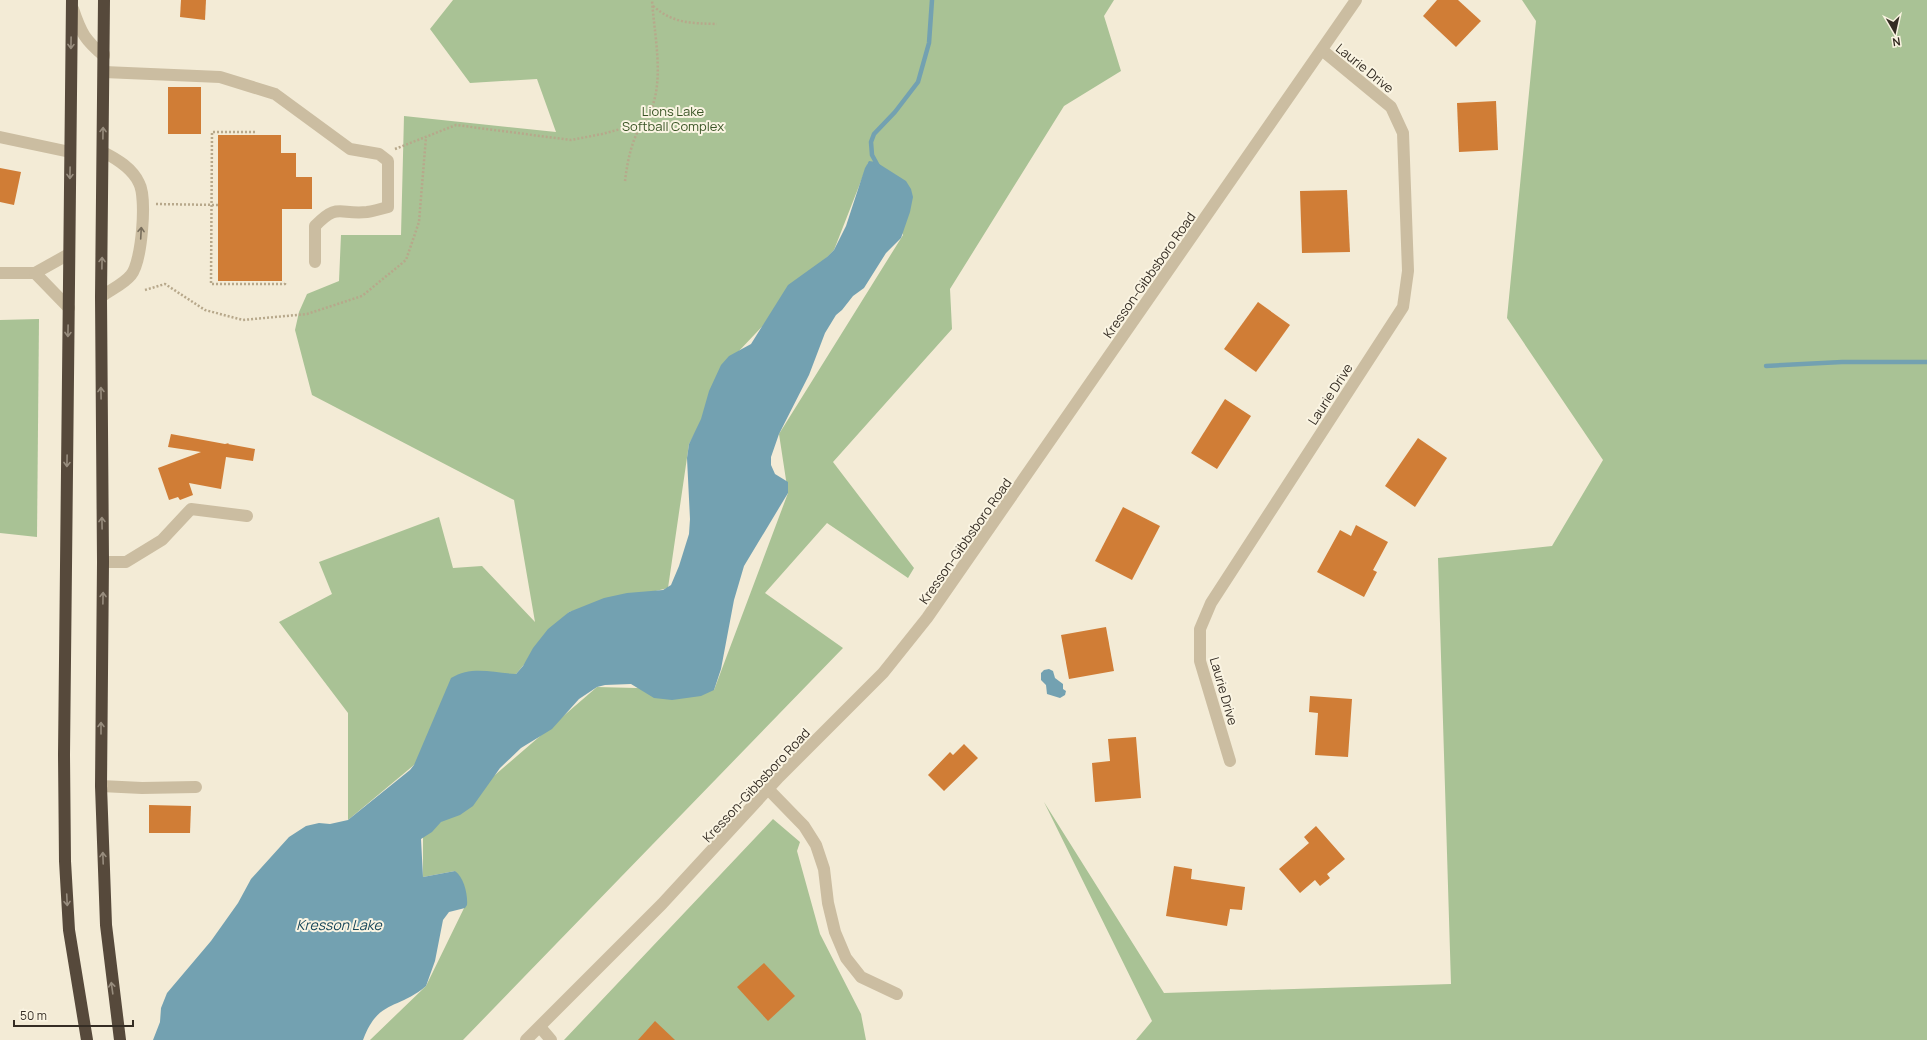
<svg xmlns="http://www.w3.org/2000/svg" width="1927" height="1040" viewBox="0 0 1927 1040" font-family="Manrope,sans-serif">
<rect width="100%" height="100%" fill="#f3ebd6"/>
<g fill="#a9c295">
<path d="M453,0H1114L1104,16L1121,71L1064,106L950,289L952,329L833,462L914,568L908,578L827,523L765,593L843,648L463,1040H370L426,986L467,902L455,871L423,877V837L597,687L714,690L788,493L779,434L903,235L868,163L834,250L738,352L689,444L668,588L569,612L516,674L414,765L348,820V713L279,622L332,594L319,562L439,517L453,568L482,566L535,622L514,500L312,395L295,330L299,312L307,294L339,281L341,235H401L404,116L556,132L537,79L470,83L430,29Z"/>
<path d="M1522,0H1927V1040H1136L1152,1021L1044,802L1164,993L1451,984L1438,558L1552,546L1603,460L1507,318L1536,21Z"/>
<path d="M39,319L37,537L0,533V320Z"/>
<path d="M773,819L800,842L797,851L820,934L861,1014L866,1040H564Z"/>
</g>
<g fill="#73a1b1">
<path d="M869,161L876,162L906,181L911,189L913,197L910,212L901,238L886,253L864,288L853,296L842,310L836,315L825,333L809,375L779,434L771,457V465L775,474L788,482V493L744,566L734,600L721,669L714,690L701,696L672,700L654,698L631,684L605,685L597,687L579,699L552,729L521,748L500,768L473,806L460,815L441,822L432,832L421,839L423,877L455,871C464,877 468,895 467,905L465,908L449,912L443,920L435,961L426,986C398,1010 378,999 363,1040H153L160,1022L161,1008L167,993L211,941L238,903L251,879L289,837L306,826L319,823L330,824L348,820L410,770L414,765L451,678C472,665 494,673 516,674L523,666L533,648L548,629L569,612L604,598L627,593L663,590L671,585L679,566L689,534L690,519L687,458L689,444L701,419L709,391L721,365L729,356L751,344L788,285L827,257L834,250L846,226L865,168Z"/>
<path d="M1049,669L1053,671L1055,678L1063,684V689L1066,691L1065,695L1060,698L1047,694L1046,685L1041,680V673L1044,670Z"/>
</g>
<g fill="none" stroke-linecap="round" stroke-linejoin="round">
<g stroke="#73a1b1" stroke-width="4.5">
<path d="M878,166L872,155L871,142L874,134L895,112L918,82L929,43L932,0"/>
<path d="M1766,366L1842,362H1927"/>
</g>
</g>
<g fill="#d07d36">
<path d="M181,0H206L205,20L180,17Z"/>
<path d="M1437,0H1458L1481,21L1456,47L1423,16Z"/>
<rect x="168" y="87" width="33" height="47"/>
<path d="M1496,101L1498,150L1459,152L1457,103Z"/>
<path d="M218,135H281V153H296V177H312V209H282V281H218Z"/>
<path d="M0,168L21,172L14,205L0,202Z"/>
<path d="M1347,190L1350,252L1302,253L1300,191Z"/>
<path d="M1258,302L1290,325L1256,372L1224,349Z"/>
<path d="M1225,399L1251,416L1217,469L1191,453Z"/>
<path d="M171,434L225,444L229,443L228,444L255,449L253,461L226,457L221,489L189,483L193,495L180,500L178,497L169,500L158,468L201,452L168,447Z"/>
<path d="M1418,438L1447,458L1415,507L1385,486Z"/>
<path d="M1123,507L1160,526L1132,580L1095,561Z"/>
<path d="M1356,525L1388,542L1373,570L1377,572L1364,597L1317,572L1340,530L1351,536Z"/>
<path d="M1106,627L1114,671L1069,679L1061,635Z"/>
<path d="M1310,696L1352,699L1348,757L1315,755L1318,713L1309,712Z"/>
<path d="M1136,737L1141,798L1095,802L1092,763L1110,761L1108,739Z"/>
<path d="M964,744L978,758L944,791L928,775L950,752L953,755Z"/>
<path d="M149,805L191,806L190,833H149Z"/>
<path d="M1316,826L1345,859L1327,874L1330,878L1320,886L1315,880L1300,893L1279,869L1309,843L1304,837Z"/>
<path d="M1174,866L1192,869L1191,879L1245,887L1242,910L1230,909L1227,926L1166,916Z"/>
<path d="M764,963L795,996L768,1021L737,987Z"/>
<path d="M655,1021L675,1040H638Z"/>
</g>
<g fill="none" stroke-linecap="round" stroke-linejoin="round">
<g stroke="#b7a88b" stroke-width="2.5" stroke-dasharray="2 2" stroke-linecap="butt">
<path d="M653,6C674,24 691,23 717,24"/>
<path d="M255,132H212L211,284H285V282"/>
<path d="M395,149L456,125L571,140L602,134L643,123"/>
<path d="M625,181C627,165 630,148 637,133C640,126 647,120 650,112C665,80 654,34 652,0"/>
<path d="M156,204L218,205"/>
<path d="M145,290L165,284L205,310L243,320L307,314L362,296L406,260L419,222L426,137"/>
</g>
<g stroke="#cbbda1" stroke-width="12">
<path d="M73,9C81,33 85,40 104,56V54"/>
<path d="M104,72L220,77L275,94L350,149L379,154L388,161V207C381,209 374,211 367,212C339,215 338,202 315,226V262"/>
<path d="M0,137L70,152"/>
<path d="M0,273H35"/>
<path d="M101,297C110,290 124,284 131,275C142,262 147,197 139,183C132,168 117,159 103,152"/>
<path d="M69,308L35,273L69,254"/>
<path d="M103,562H126L162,540L191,509L247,516"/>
<path d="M1230,761L1200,661V629L1211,603L1403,307L1408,271L1403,133L1391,107L1322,50"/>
<path d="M101,786L142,788L196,787"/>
<path d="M768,789L804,826L816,845L824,869L828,903L835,932L846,958L861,977L897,994"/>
<path d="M540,1027L551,1040"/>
<path d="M526,1040L662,904L779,777L883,673L927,618L1356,0"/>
</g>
<g stroke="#56493b" stroke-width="12">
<path d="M72,0L64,755L65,861L69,930L87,1040"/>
<path d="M104,0L101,297L103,562L101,786L106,925L120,1040"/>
</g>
</g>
<defs><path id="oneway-shaft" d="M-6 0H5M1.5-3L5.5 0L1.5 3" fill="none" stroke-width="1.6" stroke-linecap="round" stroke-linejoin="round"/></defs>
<g stroke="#988d7e">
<use href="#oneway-shaft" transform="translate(71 43) rotate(91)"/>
<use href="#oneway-shaft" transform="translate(103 133) rotate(-89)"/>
<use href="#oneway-shaft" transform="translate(70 173) rotate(91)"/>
<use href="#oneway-shaft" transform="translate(102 263) rotate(-89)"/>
<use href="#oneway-shaft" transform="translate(68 331) rotate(91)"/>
<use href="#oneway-shaft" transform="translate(101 393) rotate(-91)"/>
<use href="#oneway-shaft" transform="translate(67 461) rotate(91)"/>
<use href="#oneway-shaft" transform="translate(102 523) rotate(-91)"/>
<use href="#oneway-shaft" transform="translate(103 598) rotate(-89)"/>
<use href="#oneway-shaft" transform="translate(101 728) rotate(-90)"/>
<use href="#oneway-shaft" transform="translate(103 858) rotate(-92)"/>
<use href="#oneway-shaft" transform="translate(67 900) rotate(87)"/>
<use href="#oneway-shaft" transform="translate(112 988) rotate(-98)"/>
</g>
<use stroke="#786e5c" href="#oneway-shaft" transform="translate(141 233) rotate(-87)"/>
<g text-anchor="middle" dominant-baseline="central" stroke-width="4" stroke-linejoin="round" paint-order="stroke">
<g font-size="13" fill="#352d24" stroke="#faf4e2">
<text transform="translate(1365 68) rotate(39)">Laurie Drive</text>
<text transform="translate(1149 275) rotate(-55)">Kresson-Gibbsboro Road</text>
<text transform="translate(1330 394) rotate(-57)">Laurie Drive</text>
<text transform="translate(965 541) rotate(-55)">Kresson-Gibbsboro Road</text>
<text transform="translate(1224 691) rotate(74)">Laurie Drive</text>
<text transform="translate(756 785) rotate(-47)">Kresson-Gibbsboro Road</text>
</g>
<g font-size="13" fill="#3a5526" stroke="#faf4e2">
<text x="673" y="111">Lions Lake<tspan x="673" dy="15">Softball Complex</tspan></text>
</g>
<g font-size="14" font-style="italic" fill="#174659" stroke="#faf4e2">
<text x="339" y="924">Kresson Lake</text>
</g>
</g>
<g transform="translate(1895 32) rotate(171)" stroke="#faf4e2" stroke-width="3" paint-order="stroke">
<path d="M0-3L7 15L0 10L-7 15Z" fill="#352d24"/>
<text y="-6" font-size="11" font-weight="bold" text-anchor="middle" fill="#352d24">N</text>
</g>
<path d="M14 1020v6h119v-6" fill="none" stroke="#352d24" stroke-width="2"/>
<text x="20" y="1020" font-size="12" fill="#352d24" stroke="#faf4e2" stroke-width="3" paint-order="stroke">50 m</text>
</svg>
